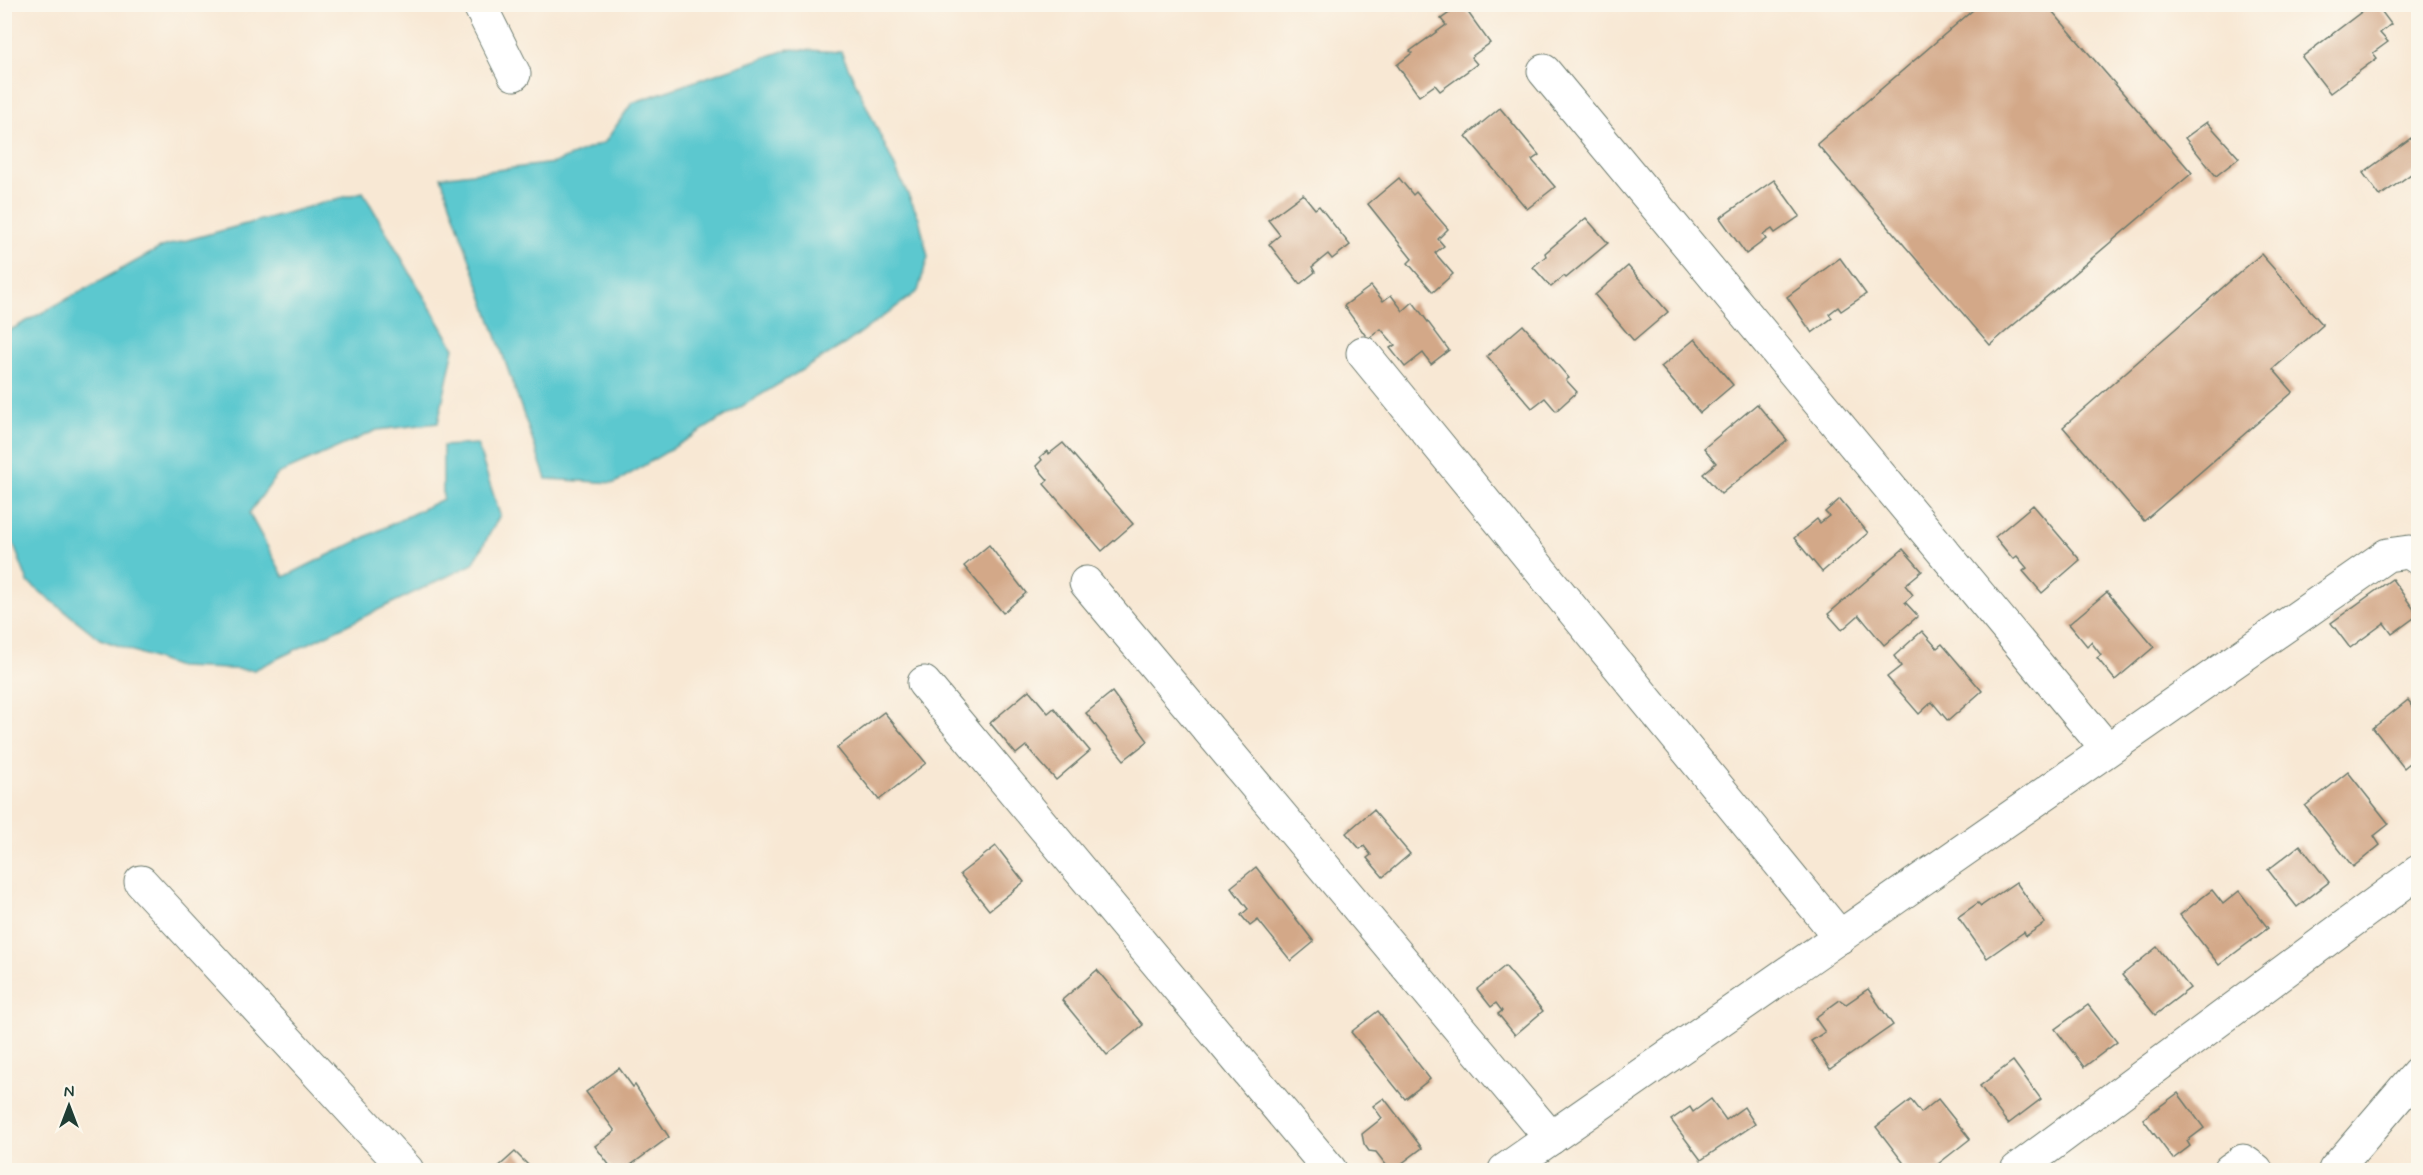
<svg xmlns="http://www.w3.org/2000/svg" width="2423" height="1175" viewBox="0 0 2423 1175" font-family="Mynerve,sans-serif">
<rect width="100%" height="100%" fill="#fbf7ec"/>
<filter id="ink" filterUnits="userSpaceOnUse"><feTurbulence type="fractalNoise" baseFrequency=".0167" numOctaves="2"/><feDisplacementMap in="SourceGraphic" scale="12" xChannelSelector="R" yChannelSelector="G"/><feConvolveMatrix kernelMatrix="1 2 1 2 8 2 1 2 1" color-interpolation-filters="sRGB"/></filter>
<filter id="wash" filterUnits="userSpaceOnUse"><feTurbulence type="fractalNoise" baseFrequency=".008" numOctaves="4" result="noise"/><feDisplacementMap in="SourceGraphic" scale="24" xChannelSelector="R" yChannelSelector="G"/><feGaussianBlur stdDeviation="1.35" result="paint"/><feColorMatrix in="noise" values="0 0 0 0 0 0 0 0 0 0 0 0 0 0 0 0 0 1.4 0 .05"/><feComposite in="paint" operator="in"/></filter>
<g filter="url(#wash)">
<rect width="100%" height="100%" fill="#f8e8d4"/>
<g fill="#5bc8cf" stroke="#3d8282" stroke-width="1.5">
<path d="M789,49L841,52L919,218L928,257L918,291L845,344L615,483L546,479L441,177L554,163L605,142L632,103Z"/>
<path d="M363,192L454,348L438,423L377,430L278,474L249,513L284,577L443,499V446L477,444L500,515L473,564L254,670L178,667L100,639L28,582L5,522V333L162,247Z"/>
</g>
<g id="blocks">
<g fill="#d3a888">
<path d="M1462,4L1490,43L1471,57L1477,64L1440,91L1435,85L1419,96L1397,65L1412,53L1410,51L1446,25L1441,19Z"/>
<path d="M1980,4H2046L2192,173L1990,345L1817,144Z"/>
<path d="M2372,4H2376L2391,24L2380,33L2388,42L2373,53L2377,58L2330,93L2302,57Z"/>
<path d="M1500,108L1539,155L1532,160L1555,187L1527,209L1466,136Z"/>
<path d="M2207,122L2239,158L2216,176L2185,138Z"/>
<path d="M2411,138L2418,149V169L2380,196L2363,173Z"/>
<path d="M1399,178L1413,195L1416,192L1448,229L1438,239L1444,246L1435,253L1453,274L1433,292L1408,263L1412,259L1368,204Z"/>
<path d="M1774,180L1800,216L1775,233L1772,229L1763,235L1766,239L1746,254L1720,218Z"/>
<path d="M1303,194L1315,209L1319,206L1350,245L1332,259L1328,254L1312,267L1315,272L1300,284L1269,244L1280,235L1268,220Z"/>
<path d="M1586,218L1608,243L1566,278L1564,276L1551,287L1533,267L1546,256L1545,253Z"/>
<path d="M2261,254L2323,325L2273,369L2293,392L2144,521L2063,427Z"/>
<path d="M1840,258L1866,294L1841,311L1838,307L1829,314L1832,318L1812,333L1787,297Z"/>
<path d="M1628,266L1668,312L1634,341L1595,295Z"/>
<path d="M1371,286L1383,301L1391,295L1403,311L1413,302L1449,350L1431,364L1423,353L1405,367L1390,348L1395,345L1381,329L1368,339L1344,306Z"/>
<path d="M1523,325L1569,378L1566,380L1577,392L1556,411L1545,398L1532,408L1487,356Z"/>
<path d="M1695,339L1733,385L1700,413L1661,367Z"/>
<path d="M1757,404L1787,440L1721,494L1703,474L1716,463L1704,448Z"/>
<path d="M1063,443L1133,524L1102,551L1044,484L1048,480L1036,466L1042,460L1040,457L1047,451L1049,454Z"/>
<path d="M1840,499L1868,533L1822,572L1794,538L1817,519L1820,523L1829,516L1825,512Z"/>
<path d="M2033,505L2080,560L2042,593L2023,571L2027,568L2017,556L2013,559L1995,537Z"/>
<path d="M989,545L1026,593L1003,613L964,566Z"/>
<path d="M1903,549L1922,571L1905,585L1913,595L1905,602L1918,616L1884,645L1859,615L1842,630L1828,614Z"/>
<path d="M2392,579L2418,615L2392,634L2384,623L2350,648L2331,623Z"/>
<path d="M2107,592L2154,647L2115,680L2097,658L2101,655L2091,642L2087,646L2069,624Z"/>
<path d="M1922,631L1937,648L1942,644L1982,691L1948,721L1932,702L1919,714L1887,677L1901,666L1894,656Z"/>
<path d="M1029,690L1048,713L1054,708L1090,751L1056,780L1026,746L1016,754L990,723Z"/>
<path d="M1112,692L1148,741L1124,760L1086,713Z"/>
<path d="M2408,700L2418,713V756L2404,768L2373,728Z"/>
<path d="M884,712L926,763L879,800L837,748Z"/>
<path d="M2348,772L2389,824L2374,836L2380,845L2353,867L2305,806Z"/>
<path d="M1373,810L1410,854L1383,877L1367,858L1371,855L1364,846L1360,849L1346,833Z"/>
<path d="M2300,845L2329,882L2297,907L2268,870Z"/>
<path d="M996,846L1024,882L989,910L960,874Z"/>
<path d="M1256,867L1314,942L1291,961L1258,920L1250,926L1241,915L1248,909L1231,887Z"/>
<path d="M2016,882L2045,923L2026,936L2024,932L1987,958L1958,917L1978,903L1981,906Z"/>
<path d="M2212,890L2223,904L2239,891L2268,928L2219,965L2180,915Z"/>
<path d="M2157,947L2190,988L2155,1015L2122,975Z"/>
<path d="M1505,966L1543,1011L1515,1035L1498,1014L1502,1011L1496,1003L1491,1007L1477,989Z"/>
<path d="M1097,970L1143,1025L1107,1055L1062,1000Z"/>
<path d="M1868,989L1893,1025L1830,1069L1811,1041L1825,1032L1815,1018L1840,1000L1846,1004Z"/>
<path d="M2088,1005L2117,1042L2084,1067L2055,1029Z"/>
<path d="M1378,1011L1430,1079L1405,1099L1351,1032Z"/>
<path d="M2013,1061L2041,1099L2008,1124L1980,1086Z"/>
<path d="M619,1068L633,1087L635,1085L669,1137L624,1170H613L595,1146L615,1131L586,1092Z"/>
<path d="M2178,1093L2204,1128L2187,1141L2190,1146L2173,1159L2143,1119Z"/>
<path d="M1384,1098L1422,1148L1393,1170H1390L1376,1152L1369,1151L1364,1144L1362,1134L1382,1118L1373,1106Z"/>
<path d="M1711,1099L1726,1120L1744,1107L1755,1124L1701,1160L1671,1120L1690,1107L1693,1112Z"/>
<path d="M1938,1099L1970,1139L1938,1164L1942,1169L1940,1170H1909L1876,1127L1911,1100L1921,1113Z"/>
<path d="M515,1152L533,1170H495Z"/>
</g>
</g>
</g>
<g filter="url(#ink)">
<use href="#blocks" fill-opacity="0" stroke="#6b796c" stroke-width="1.5"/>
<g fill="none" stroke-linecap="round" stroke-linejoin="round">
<g stroke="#6b796c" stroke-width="35">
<g id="minor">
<path d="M479,4L514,74"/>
<path d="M1544,71L2107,749"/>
<path d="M1363,353L1840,937"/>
<path d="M1086,583L1551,1138"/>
<path d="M924,683L1330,1170"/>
<path d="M141,882L407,1170"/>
<path d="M1505,1170L2387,555L2409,552L2418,558"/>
<path d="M2017,1170L2418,872"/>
<path d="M2230,1170L2243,1161L2256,1170"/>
<path d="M2335,1170L2418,1073"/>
</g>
</g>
<use href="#minor" stroke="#fff" stroke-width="33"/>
</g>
</g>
<rect width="2423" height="1175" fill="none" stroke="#fbf7ec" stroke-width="24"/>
<g transform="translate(69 1106)" stroke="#fbf7ec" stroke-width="4.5" paint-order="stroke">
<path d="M0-4.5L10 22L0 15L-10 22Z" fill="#1f3d34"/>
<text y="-9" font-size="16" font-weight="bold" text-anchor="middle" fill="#1f3d34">N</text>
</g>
</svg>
